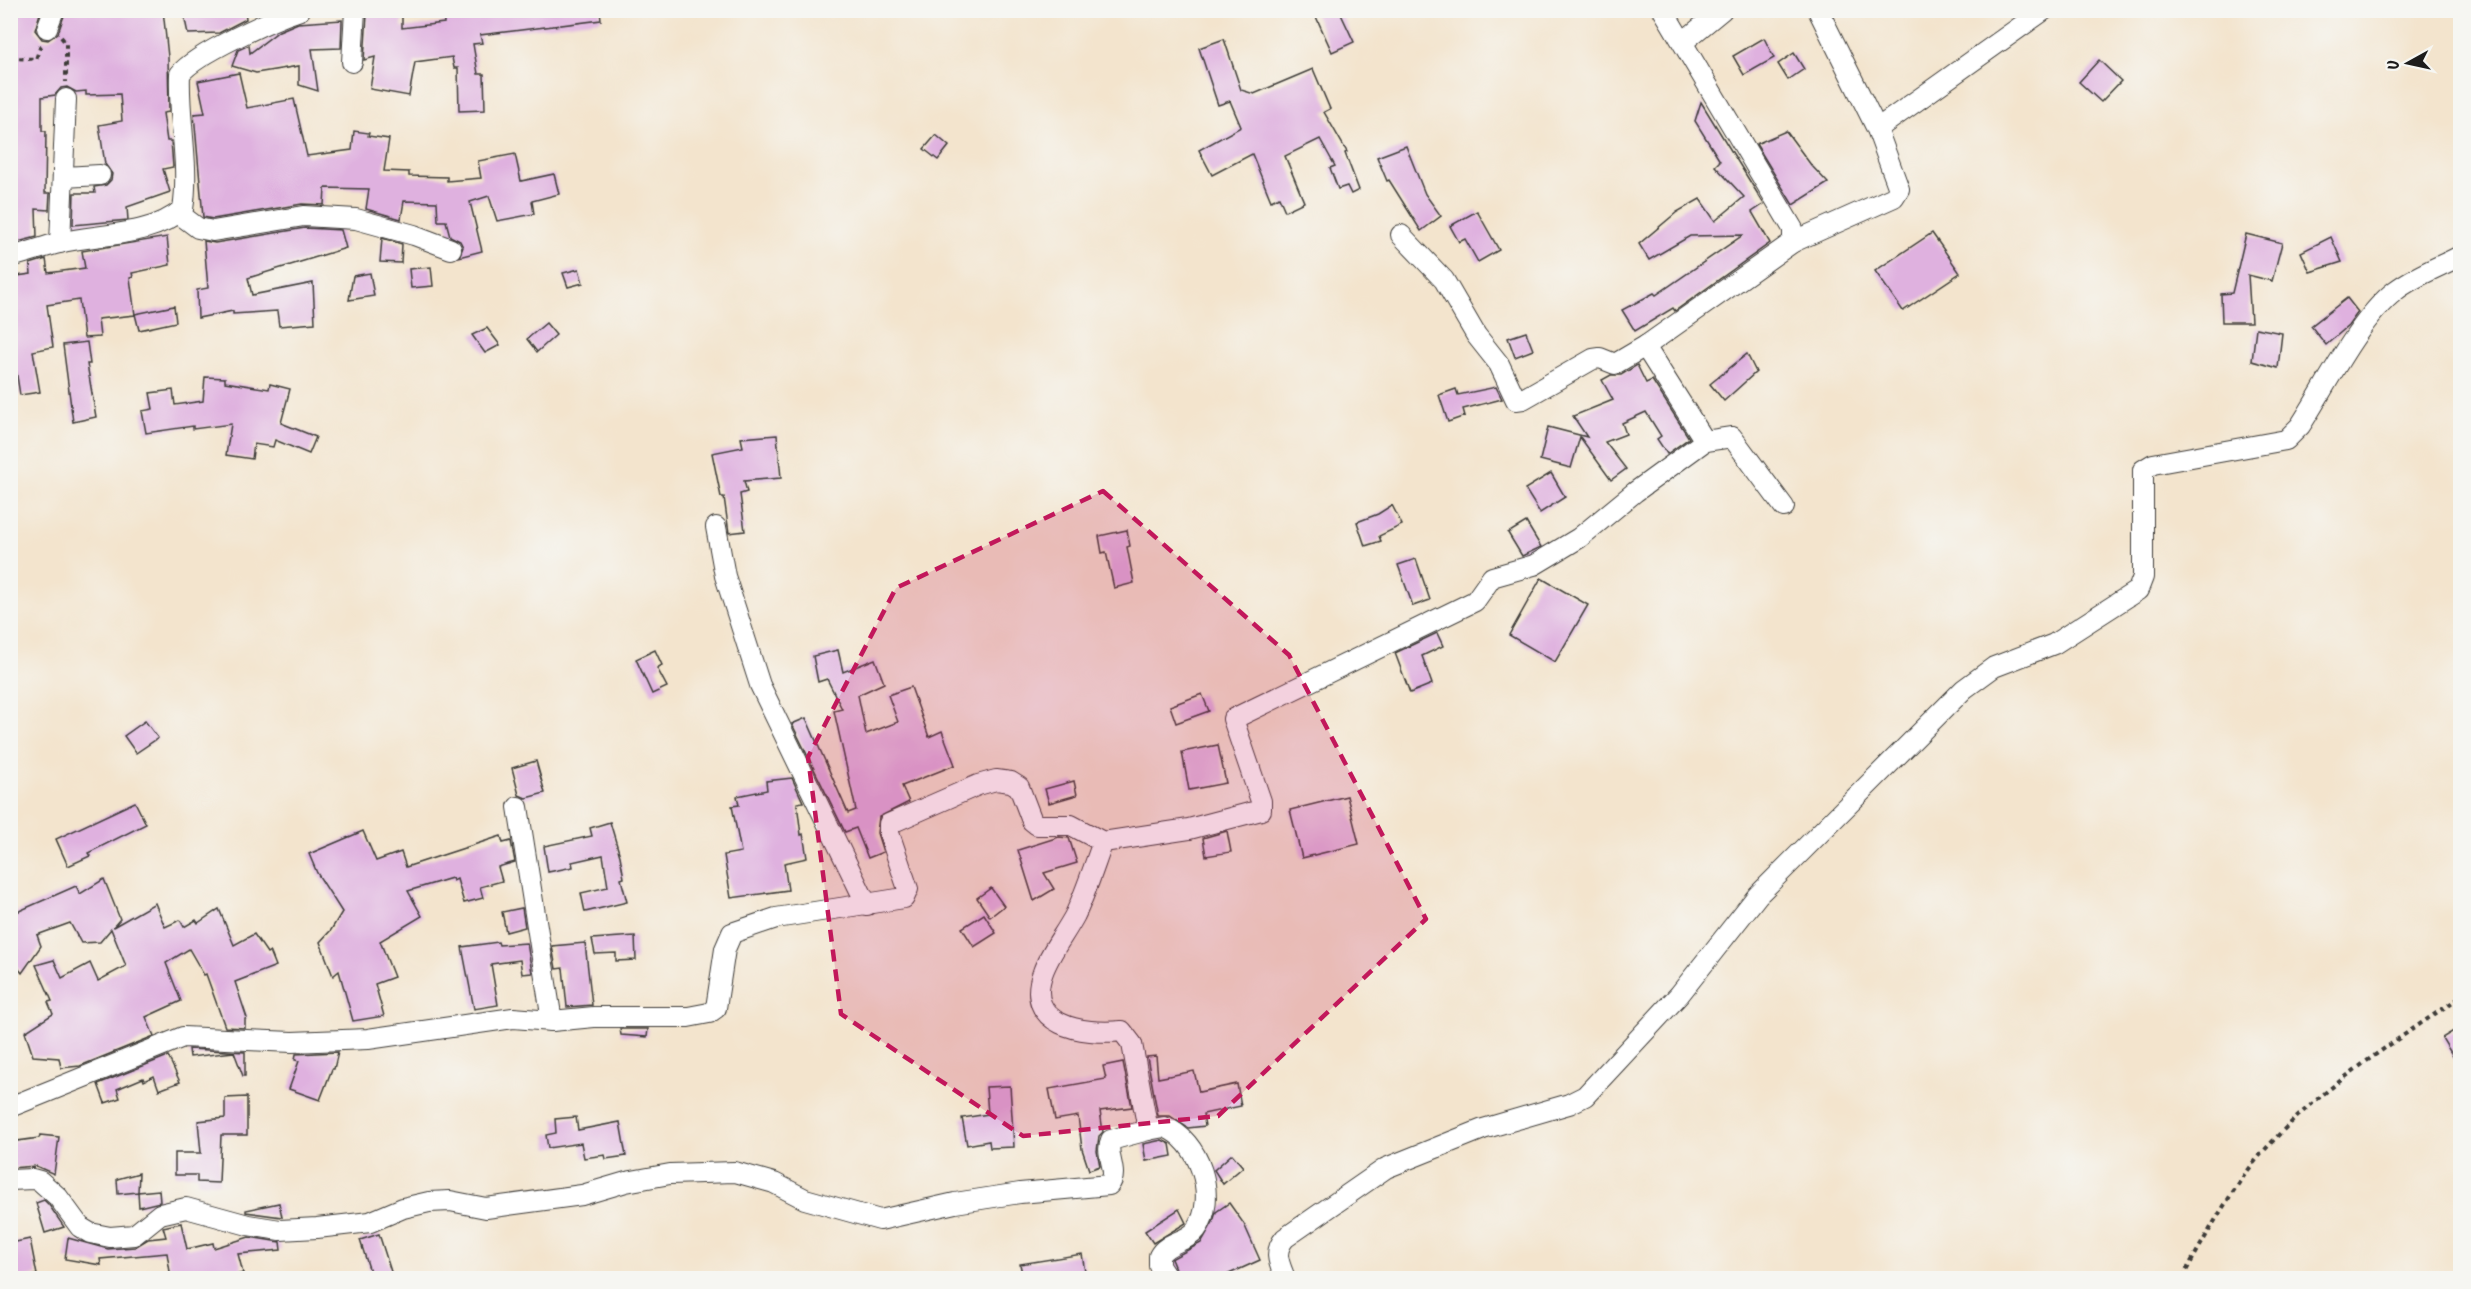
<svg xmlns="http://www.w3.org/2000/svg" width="2471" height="1289" viewBox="0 0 2471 1289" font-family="Kalam,sans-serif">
<rect width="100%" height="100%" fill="#f6f6f2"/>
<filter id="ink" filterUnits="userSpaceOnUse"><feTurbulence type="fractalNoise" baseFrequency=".0167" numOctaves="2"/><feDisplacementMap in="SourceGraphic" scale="12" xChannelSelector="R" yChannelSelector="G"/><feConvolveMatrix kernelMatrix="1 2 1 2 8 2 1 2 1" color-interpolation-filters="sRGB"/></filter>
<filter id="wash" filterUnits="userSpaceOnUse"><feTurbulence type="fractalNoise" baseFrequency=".008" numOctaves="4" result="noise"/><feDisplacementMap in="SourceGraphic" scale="24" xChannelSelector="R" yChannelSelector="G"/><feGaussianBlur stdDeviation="1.35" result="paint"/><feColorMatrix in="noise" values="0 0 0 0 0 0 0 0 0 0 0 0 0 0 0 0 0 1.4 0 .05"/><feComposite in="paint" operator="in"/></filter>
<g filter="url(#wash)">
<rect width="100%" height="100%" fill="#f3e4cd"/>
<g id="blocks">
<g fill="#dfb1df">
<path d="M10,10H41L35,30L42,39L48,40L58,33L66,10H163L168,57L169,112L163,113L167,141H171L173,167L163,169L170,192L127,207L128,220L73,225L74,193H95L94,187L106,185L111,180L112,174L105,164L99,125L122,121L120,94L86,95V91L76,92L67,87L61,88L55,95L42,97V131H46L45,193H50L49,210L36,209L37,237L10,244Z"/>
<path d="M183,10H245L246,19L219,33L188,34Z"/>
<path d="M443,10H600L601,20L480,35L482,43L473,44L478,74H484L485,110L459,111L458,68H454L452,57L415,62L409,96L370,89L375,57L364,60L367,15H402V28L444,23Z"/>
<path d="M1313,10H1339L1354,42L1332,52Z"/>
<path d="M342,20L341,48L312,49L318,91L299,85V66L256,73L232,66L238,50L249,45L250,53L279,31L298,23Z"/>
<path d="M1764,38L1774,58L1744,75L1733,56Z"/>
<path d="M1224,39L1241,90L1254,94L1313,69L1330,109L1324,112L1347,152L1345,153L1359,190L1351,194L1347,186L1338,189L1330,168L1335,166L1320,139L1285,156L1304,202L1285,211L1279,197L1271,201L1252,154L1212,175L1199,150L1241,127L1230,101L1218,105L1199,48Z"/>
<path d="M1794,53L1804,69L1788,80L1778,64Z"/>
<path d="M2099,60L2121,81L2101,102L2079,82Z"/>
<path d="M239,73L247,108L294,99L307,156L352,150L354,131L369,133L368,136L389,139L384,171L409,172V176L447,177V181L481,178L478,161L515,154L521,181L554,174L559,194L532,201L534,214L497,221L489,196L470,202L482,251L459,257L463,247L460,241L450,236L446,221H438L437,202L404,201L401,219L366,209L369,189L325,188L324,205L302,204L213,219L203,217L194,114L205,113L198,81Z"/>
<path d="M1701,102L1764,204L1752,212L1770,243L1675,311L1673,308L1635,331L1622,310L1654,293L1656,295L1743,235L1690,236L1649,260L1639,244L1677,212L1700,199L1715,221L1744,197L1715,166L1720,161L1695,121Z"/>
<path d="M1786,131L1811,165L1828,183L1793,205L1756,144Z"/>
<path d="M936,135L949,146L938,160L924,149Z"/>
<path d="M1406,146L1425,194L1441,216L1421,231L1389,180L1387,181L1377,157Z"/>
<path d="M1477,211L1499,250L1478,262L1465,239L1459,242L1450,226Z"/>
<path d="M305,228L341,230L346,248L248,278L252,295L313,283L315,323L279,326L277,311L233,314V311L198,318L197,290L208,288L204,241L215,243Z"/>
<path d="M1932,233L1960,273L1903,311L1875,271Z"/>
<path d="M2246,234L2282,243L2272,281L2248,275L2251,322H2222L2221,294L2232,293Z"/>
<path d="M167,237L170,265L132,273L133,277L130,278L135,315L98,319L100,337L84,338L79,300L47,305L53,347L33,351L40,392L20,395L15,363L10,364V296H13L10,277L31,274L30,264L46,259L48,273L85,268L82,251Z"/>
<path d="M2331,237L2342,262L2310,272L2301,252Z"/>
<path d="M382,238L402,244L401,263L380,262Z"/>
<path d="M431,267L433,286L411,288L409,269Z"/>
<path d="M579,269L583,283L568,287L563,273Z"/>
<path d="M370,273L374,296L349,300L353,276Z"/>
<path d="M2347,298L2358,312L2348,326L2326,345L2311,326Z"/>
<path d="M174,306L176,322L139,330L135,314Z"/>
<path d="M546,323L556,335L537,352L527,339Z"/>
<path d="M487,328L500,345L485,353L472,335Z"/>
<path d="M2256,328L2282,333L2278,368L2252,361Z"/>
<path d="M1526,332L1533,350L1515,357L1508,338Z"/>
<path d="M87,342L90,364H87L96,417L73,422L63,345Z"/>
<path d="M1747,354L1756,372L1724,401L1710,384Z"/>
<path d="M1637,365L1646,383L1652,380L1689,438L1667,454L1657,439L1661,436L1646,412L1622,423L1626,434L1605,442L1626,469L1611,480L1580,437L1571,468L1540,460L1548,427L1587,437L1573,416L1613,400L1602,380L1611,375H1621Z"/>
<path d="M205,377L225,378V382L269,389L270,384L290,389L281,423L316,437L309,454L275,440L273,447L254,444L252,459L226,455L231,424L193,429V426L146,433L142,411L153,409L150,393L173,390L175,405L203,401Z"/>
<path d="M1496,387L1502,399L1463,409L1465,416L1448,422L1439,395L1456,389L1458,395Z"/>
<path d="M777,435L781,478L744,481L747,492L740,494L745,531L729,533L724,497H721L712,453L743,447L741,438Z"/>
<path d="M1551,473L1565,497L1540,513L1525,489Z"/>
<path d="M1392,505L1402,525L1379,536L1381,541L1365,546L1357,522L1378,514Z"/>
<path d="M1526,522L1541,547L1522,556L1508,533Z"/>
<path d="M1127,530L1130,546L1127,547L1134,583L1114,588L1106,552L1102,553L1099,536Z"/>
<path d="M1416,559L1430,600L1413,606L1398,565Z"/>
<path d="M1541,578L1588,605L1555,662L1509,635Z"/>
<path d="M1437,633L1443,646L1422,656L1432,684L1410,693L1395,653Z"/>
<path d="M655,650L662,665L657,668L667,687L652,694L636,659Z"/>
<path d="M838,650L843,672L875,659L884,683L858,695L866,734L898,722L888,695L911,687L929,737L942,731L955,765L902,786L909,802L879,817L877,833L883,852L868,858L856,828L845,832L792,724L806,718L848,813L856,810L834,711L842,709L827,679L818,682L813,656Z"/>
<path d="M1202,694L1209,711L1176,723L1170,706Z"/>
<path d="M145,721L158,738L136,753L124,736Z"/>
<path d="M1218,745L1226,783L1189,790L1182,752Z"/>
<path d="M536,761L545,793L526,798L519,795L512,768Z"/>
<path d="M792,778L803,802L797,803L801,835L803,834L807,858L784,863L788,890L731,898L724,855L741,852L732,806L739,805L737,796L767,790L766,781Z"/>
<path d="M1074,781L1077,795L1049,803L1045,789Z"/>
<path d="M1347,796L1359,844L1302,858L1290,810Z"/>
<path d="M135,802L146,824L88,853L90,856L68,866L56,839Z"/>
<path d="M610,822L620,856L624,878L621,879L627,902L585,912L581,893L608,887L603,855L572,862L573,867L548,872L544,846L592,836L590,828Z"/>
<path d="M363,831L376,861L401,852L406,867L501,836L503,843L511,841L515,862L498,867L502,881L480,887L483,898L464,903L457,879L453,881L452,878L408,891L422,916L380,941L394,977L375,984L384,1016L353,1021L339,971L333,976L320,942L331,930L342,912L317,873L309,854Z"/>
<path d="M1227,831L1231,852L1206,856L1203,838Z"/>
<path d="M1059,837L1069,838L1077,863L1044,873L1054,889L1034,901L1018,850Z"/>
<path d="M104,879L120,919L113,927L155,903L165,927L180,920L184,927L196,920L198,923L219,909L234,945L254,934L267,953L270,951L276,966L235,982L247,1018L245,1019V1028L225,1027L206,974L204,975L189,949L166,963L181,1001L146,1017L154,1036L80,1066L61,1068L59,1058L33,1056L25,1032L53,1014L48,1002L52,1001L36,965L54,960L62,978L90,963L98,981L126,966L111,929L100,942L81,943L70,923L37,935L41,946L22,973L10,958V915L76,886L80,894Z"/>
<path d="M991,888L1004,906L990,917L977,898Z"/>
<path d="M522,908L525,927L506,932L502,912Z"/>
<path d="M984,914L996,933L974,947L962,928Z"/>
<path d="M635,936L636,960L616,961V953L595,954L592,939Z"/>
<path d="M498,942L499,945L527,943L532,973L522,974L520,960L491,964L498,1005L474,1009L462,947Z"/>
<path d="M585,943L592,1005L567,1007L563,968L556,969L552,946Z"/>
<path d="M2460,1027V1068L2442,1038Z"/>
<path d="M620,1029H648L647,1037L621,1035Z"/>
<path d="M189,1049L245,1052V1076H243L234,1052L190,1057Z"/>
<path d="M338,1052L334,1069H332L320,1100L289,1089L299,1061L295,1060L296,1054Z"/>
<path d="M168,1056L180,1082L159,1090L154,1076L144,1081L143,1078L117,1089L120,1098L105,1103L98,1084Z"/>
<path d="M1156,1056L1158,1078L1194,1071L1199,1092L1237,1084L1241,1106L1203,1114L1205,1126L1188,1128L1170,1116H1158L1147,1057Z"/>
<path d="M1123,1062L1132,1107L1100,1111L1103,1132L1099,1136L1097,1151L1100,1166L1089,1170L1082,1149L1078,1116L1055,1120L1049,1089L1106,1079L1103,1066Z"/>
<path d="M1010,1086L1014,1147L990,1148L989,1141L967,1145L962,1118L988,1114L986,1087Z"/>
<path d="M247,1097V1135H221L219,1183L197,1182V1175H175V1153H201L198,1121L225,1118V1098Z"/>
<path d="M576,1117L578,1130L620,1122L626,1156L606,1159L605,1155L584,1158L581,1143L548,1148L546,1135L556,1133L555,1119Z"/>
<path d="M40,1135L59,1137L54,1174L36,1166L10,1168V1142L39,1138Z"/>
<path d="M1162,1140L1170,1144L1172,1156L1146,1161L1143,1144Z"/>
<path d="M1232,1154L1243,1167L1223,1184L1214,1170Z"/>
<path d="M139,1173L138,1192L118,1194L117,1179Z"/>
<path d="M159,1190L160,1202L139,1207L138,1192Z"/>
<path d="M44,1200L49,1205L64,1227L45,1233L36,1203Z"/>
<path d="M279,1203L282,1217L246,1212V1210Z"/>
<path d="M1229,1203L1244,1224L1260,1260L1220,1278H1179L1171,1259L1201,1243L1213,1222L1216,1212Z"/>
<path d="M1179,1209L1186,1223L1153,1243L1145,1231Z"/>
<path d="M181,1223L187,1249L213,1243L214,1248L249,1237L280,1242L281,1250L238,1254L243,1273L226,1278L225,1276L171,1278L167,1253L100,1259L101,1265L65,1259L68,1238L108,1249L135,1247L148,1239L166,1237L163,1227Z"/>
<path d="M379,1234L393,1278H372L360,1240Z"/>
<path d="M30,1239L37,1275L18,1278L11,1243Z"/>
<path d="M1082,1254L1086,1278H1023L1020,1264Z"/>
</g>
</g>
</g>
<g filter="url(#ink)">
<use href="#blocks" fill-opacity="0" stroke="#3c3a37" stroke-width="1.5"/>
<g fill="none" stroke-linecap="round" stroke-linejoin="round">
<g stroke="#3c3a37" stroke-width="22">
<g id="street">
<path d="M1663,10L1793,229V242L1647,345L1648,351L1705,441"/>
<path d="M47,28L54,10"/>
<path d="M1683,42L1722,10"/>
<path d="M352,62L355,10"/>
<path d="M1877,129L2044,10"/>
<path d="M64,177L100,175"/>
<path d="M178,213L198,228L213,231L304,216L356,219L414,235L451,249"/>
<path d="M1401,235L1444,280L1476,335L1499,364L1516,400L1523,399L1593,359L1600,358L1615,364L1647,345"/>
<path d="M1793,242L1894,197L1899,189L1877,129L1818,10"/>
<path d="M60,243L66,99"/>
<path d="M10,257C27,253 43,247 59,243C100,233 151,237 183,209C190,164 178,119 180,74C195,54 275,18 300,10"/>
<path d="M716,527L725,576L760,685L867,905"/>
<path d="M518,807L552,1021"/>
<path d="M10,1107L183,1037L292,1042L368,1039L513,1018L552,1021L594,1017H688L709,1013L716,1008L725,949L732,933L776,918L904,898L908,889L889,833V824L978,785L996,780L1011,782L1019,787L1032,821L1037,825H1071L1103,842"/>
<path d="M1148,1130L1164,1127C1199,1139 1219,1198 1196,1230C1187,1242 1166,1242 1159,1256V1266L1167,1278"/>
<path d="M10,1180L33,1179L40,1181L58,1197L80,1227L90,1233L110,1237L134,1235L160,1214L186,1208L248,1225L280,1230L317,1228L370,1222L403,1208L429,1202L450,1201L486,1208L582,1195L626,1182L670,1174L735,1172L774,1183L805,1199L880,1220L955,1203L1020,1193L1109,1185C1120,1172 1104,1155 1111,1140L1148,1130L1132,1044L1122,1031C1083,1035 1023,1026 1043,972C1050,952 1065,934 1075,915C1086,892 1094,866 1103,842L1189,829L1261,810V801L1233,719L1475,601L1492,577L1534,565L1579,538L1635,492L1705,441L1732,437L1784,507"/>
<path d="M1285,1278C1279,1263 1273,1252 1285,1238L1386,1168L1483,1129L1569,1104L1585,1096L1679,995L1758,895L1964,689L1994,667L2054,644L2138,590L2143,577V470L2153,464L2286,440L2300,426C2326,386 2359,319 2395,291C2414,276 2439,267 2460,256"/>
</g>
</g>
<g stroke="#3c3a37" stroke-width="4" stroke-dasharray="4.5 4.5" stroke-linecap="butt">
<path d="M61,37L66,43V82"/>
<path d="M10,58L36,59L41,45"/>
<path d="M2182,1278C2202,1243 2222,1206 2246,1173C2299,1101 2387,1047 2460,997"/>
</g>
<use href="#street" stroke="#fff" stroke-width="20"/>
</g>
</g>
<path fill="#c2185b" fill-opacity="0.2" stroke="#c2185b" stroke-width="4.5" stroke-dasharray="12 8" stroke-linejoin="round" d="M1103,491L1289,655L1426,919L1218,1116L1023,1136L841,1014L808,757L896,588Z"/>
<rect width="2471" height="1289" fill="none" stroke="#f6f6f2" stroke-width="36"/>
<g transform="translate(2408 63) rotate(262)" stroke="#f6f6f2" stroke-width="4.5" paint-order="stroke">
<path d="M0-4.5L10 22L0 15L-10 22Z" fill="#1c1c1c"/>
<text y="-9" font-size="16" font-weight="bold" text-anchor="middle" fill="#1c1c1c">U</text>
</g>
</svg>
